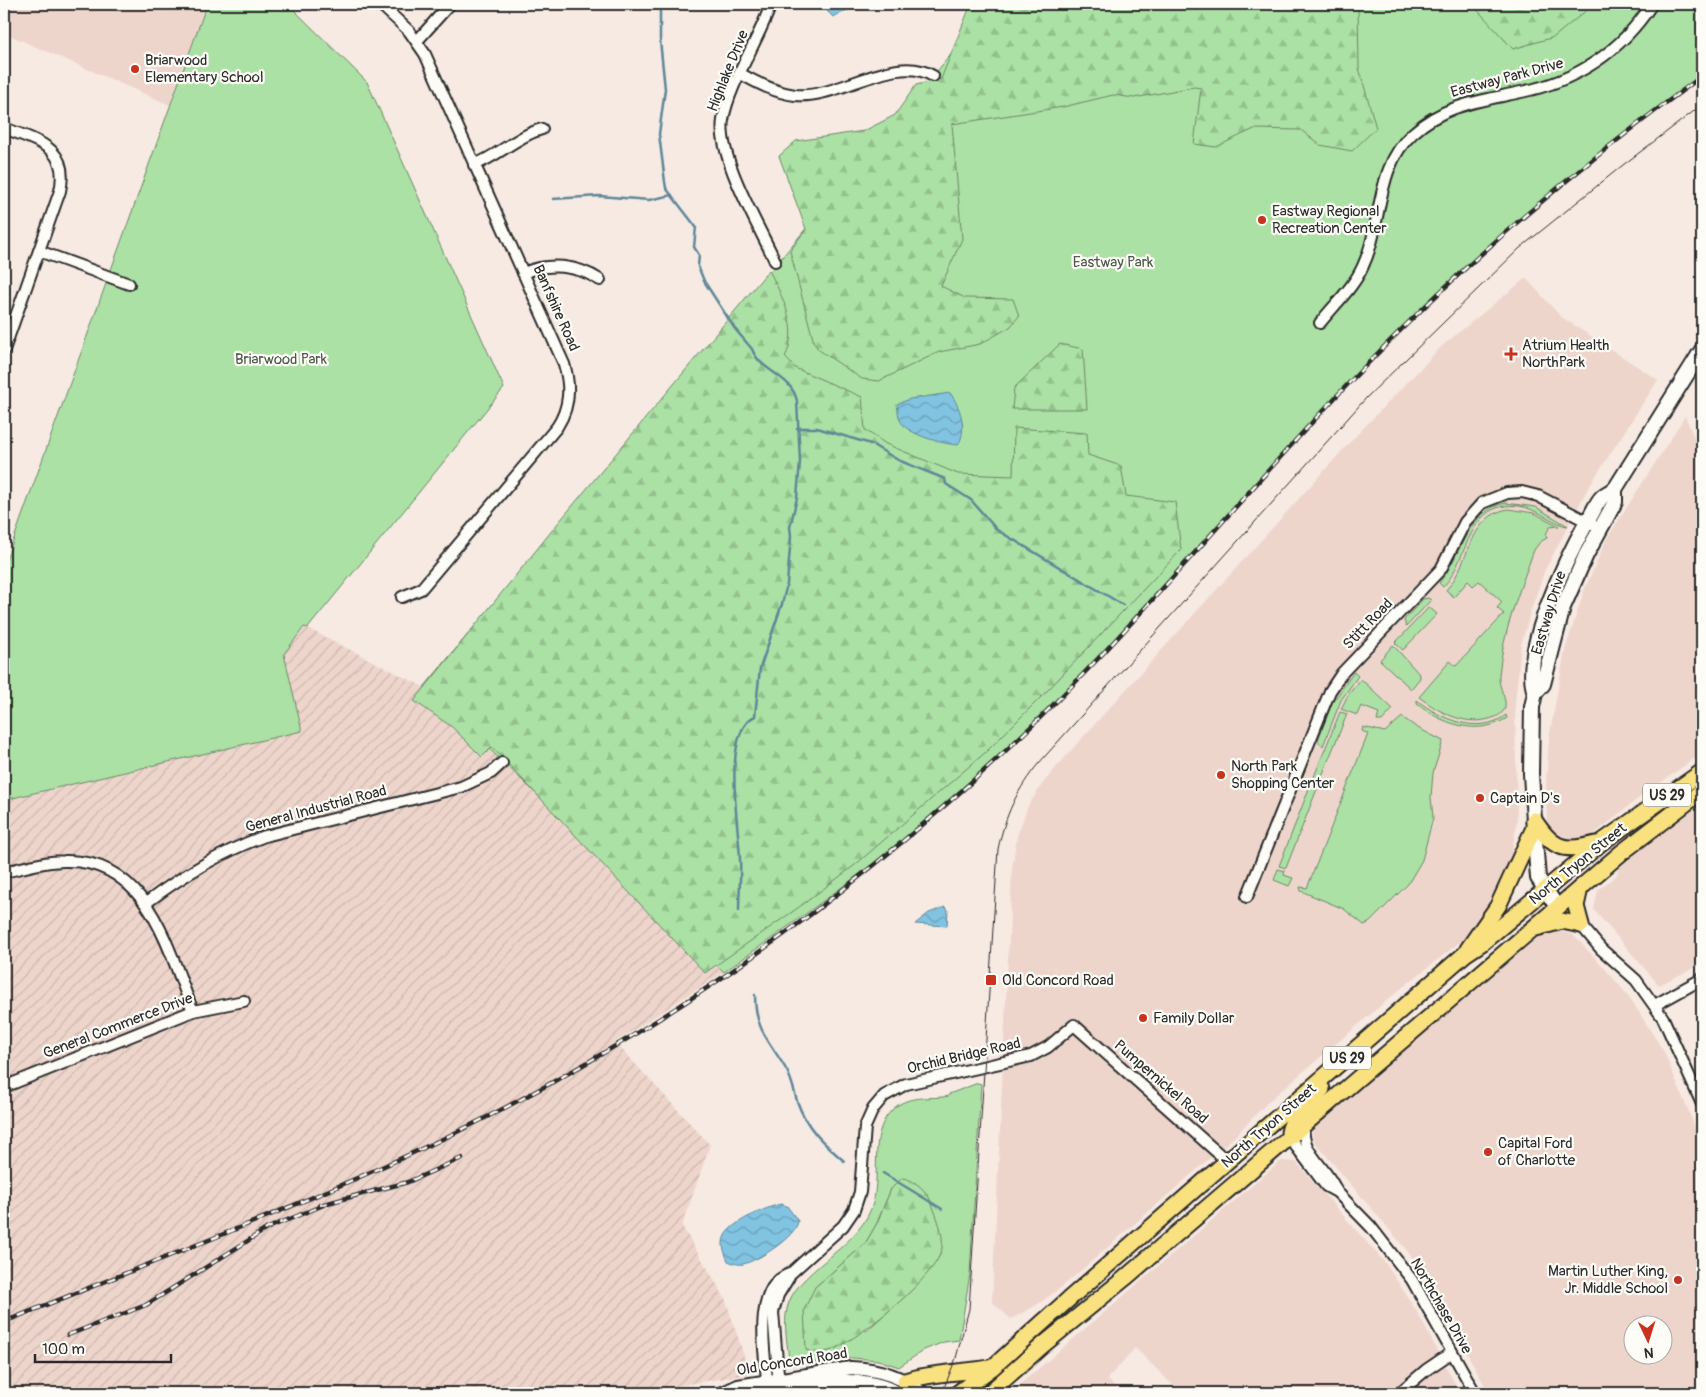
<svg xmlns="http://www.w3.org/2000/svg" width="1706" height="1397" viewBox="0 0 1706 1397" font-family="Pangolin,sans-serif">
<defs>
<pattern id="industrial-furrows" width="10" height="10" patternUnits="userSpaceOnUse" patternTransform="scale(1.25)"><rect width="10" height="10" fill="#eed5cc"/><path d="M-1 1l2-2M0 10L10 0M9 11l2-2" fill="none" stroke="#ccb7af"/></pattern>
<pattern id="forest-firs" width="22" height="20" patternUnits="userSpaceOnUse" patternTransform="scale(1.25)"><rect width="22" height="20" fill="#abe1a4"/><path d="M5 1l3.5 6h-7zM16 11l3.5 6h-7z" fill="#93c18d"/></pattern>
<pattern id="water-waves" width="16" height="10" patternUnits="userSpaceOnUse" patternTransform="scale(1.25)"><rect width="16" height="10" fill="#81c4e2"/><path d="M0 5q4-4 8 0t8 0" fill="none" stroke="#6a9fb7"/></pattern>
</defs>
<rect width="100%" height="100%" fill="#f6eae3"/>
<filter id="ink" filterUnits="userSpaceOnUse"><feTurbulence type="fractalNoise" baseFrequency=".02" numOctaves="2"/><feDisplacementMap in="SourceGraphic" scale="10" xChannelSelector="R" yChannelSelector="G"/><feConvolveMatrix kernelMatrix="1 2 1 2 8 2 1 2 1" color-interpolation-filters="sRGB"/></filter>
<g filter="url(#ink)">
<g fill="#eed5cc" fill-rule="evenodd">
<path d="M4,4H207L170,105L4,33Z"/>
<path d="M1526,278L1560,316L1658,380L1588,488L1545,570L1532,607L1521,645L1515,703L1517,821L1512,852L1500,887L1482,919L1460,942L1398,991L1270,1100L1231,1140L1062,1287L1035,1306L1011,1319L992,1302L1012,869L1017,836L1028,806L1043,783L1074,747L1352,440L1442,346Z"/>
<path d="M1685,416L1702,456V753L1635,801L1582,844L1547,829L1546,784L1549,738L1565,650L1584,591L1606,540Z"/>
<path d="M1702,804V964L1659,985L1594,910L1598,890L1617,875L1618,869L1656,836Z"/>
<path d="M1547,929L1572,934L1602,965L1630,998L1664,1052L1702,1144V1393H1489L1422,1272L1405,1248L1313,1140L1312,1130ZM1634,1324H1664V1354H1634Z"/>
<path d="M1281,1161L1296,1162L1386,1264L1416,1310L1460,1393H1181L1135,1348L1107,1379L1122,1393H1010Z"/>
</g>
<path fill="url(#industrial-furrows)" d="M305,627L424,687L724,972L615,1042L710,1145L682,1226L725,1298L750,1374L633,1393H4V800L302,731L284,654Z"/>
<g fill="#abe1a4" stroke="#6b8668" fill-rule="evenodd">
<path d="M207,4H288L367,82L504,388L308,628L304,627L284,654L302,731L4,800V566Z"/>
<path d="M993,4H1702V76C1577,167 1462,267 1354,378C1231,504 1122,643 993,763C909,841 816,907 724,972L424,687Z"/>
<path d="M1506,503L1536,507L1568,526C1557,526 1536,508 1519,506C1466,500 1470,559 1443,587L1439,583C1461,556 1468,509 1506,503Z"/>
<path d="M1508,509L1534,513L1559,526L1550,527L1546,534L1547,538L1540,542L1534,550C1519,592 1503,631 1499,675C1498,688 1507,697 1505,708C1502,715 1496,717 1489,719C1464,726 1439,712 1419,697L1450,661L1456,666L1504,614L1497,608L1502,602L1479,581L1473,586L1468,581L1454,597L1446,590C1470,565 1468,516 1508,509Z"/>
<path d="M1428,598L1431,600L1406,627L1404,620L1423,599Z"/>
<path d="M1429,607L1437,614L1403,650L1395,643Z"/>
<path d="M1393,645L1420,675V678L1411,689L1380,660Z"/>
<path d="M1354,672L1358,676L1341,700L1323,746L1320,744L1318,740L1332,703Z"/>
<path d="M1361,679L1393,709L1382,721H1377L1379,713L1361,706L1357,715L1341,709L1348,695Z"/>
<path d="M1417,700C1440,719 1479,736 1506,715L1507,718C1478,737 1442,724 1417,704Z"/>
<path d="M1340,712L1347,714L1318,786L1311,784Z"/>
<path d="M1402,717L1416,727L1443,741L1433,773L1431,797L1433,818L1422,860L1408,884L1369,923L1364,925L1344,909L1301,891L1300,887L1307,888L1368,734L1362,731L1363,727L1385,732Z"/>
<path d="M1310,786L1317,789L1286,868L1279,866Z"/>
<path d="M1278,869L1285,871L1284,875L1293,878L1289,886L1274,880Z"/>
<path d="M978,1083L981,1084L970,1274L959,1340L944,1342L924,1350L899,1367L878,1360L853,1358L792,1365L789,1362C788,1345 783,1325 787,1309C794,1272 855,1250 871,1209C883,1179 867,1136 891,1111C908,1093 931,1100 949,1096V1094ZM891,1189L937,1260L910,1292L866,1331L815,1287L865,1244L877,1223Z"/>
</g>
<g fill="url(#forest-firs)" stroke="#6b8668">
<path d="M971,4H1358L1359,68L1376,128L1352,151L1320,145L1301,130L1254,129L1216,147L1194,144L1201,88L1194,87L1134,98L1113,95L1063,107L952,124L962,239L941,286L965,298L1013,299L1019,316L1010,327L980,344L939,352L879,381L862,379L819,350L814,343L790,251L806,229L779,156L796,141L864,131L895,115L916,85L941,79Z"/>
<path d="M1472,4H1594L1554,37L1513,49Z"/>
<path d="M769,270C782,297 800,328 785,357L795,368L862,397L865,430L886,444L958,474L1013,476L1014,428L1087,433L1088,455L1121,466L1126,496L1175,502L1181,550L1047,691L987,751L855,865L802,905L705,973L492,747L482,757L452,727L414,701L559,522Z"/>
<path d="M1060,344L1083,349L1087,409H1012L1014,388Z"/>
<path d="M902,1178C915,1179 928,1192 932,1204C937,1218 944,1233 942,1248C938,1276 857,1340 832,1350C823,1353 814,1353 806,1350L804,1310L815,1287L865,1244L877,1223L891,1189Z"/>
</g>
<g fill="url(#water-waves)" stroke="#5f8799">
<path d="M820,4H860L833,17Z"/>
<path d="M950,393C960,406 968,429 958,445C944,444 906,435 900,420C898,416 898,409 897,404L910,399Z"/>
<path d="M945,907L948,910L947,926L915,924L929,913Z"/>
<path d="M781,1204L787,1206L798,1221C797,1236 758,1261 743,1264C738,1265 733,1263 728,1261C725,1253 721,1245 724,1238C728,1223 767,1207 781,1204Z"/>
</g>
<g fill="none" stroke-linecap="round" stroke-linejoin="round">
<g stroke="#5f8799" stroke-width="2.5">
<path d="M660,4V40L665,89L659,134L665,182L666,188L696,227L694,247L699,255L698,266L704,281L735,329L752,349C760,372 792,375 797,401L800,461L797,498L790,527L791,536L787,584L782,604L760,668L755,716C721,732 739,827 740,859C741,876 739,893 739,910"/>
<path d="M553,199L599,196L649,200L672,195"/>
<path d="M797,428H817L871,444L898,460L945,479L946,484L971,500L997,530L1123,605"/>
<path d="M755,995C755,1032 771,1042 787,1071C792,1080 794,1091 797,1101C807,1129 822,1142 844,1161"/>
<path d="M883,1173L942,1209"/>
</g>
<g stroke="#2b2b2b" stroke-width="14">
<g id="minor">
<path d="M380,4L409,31L425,54L564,364C571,387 570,407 557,427L421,589L402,597"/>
<path d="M771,4C759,40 729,84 723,120C717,156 759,226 775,261"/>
<path d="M417,41L450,4"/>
<path d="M741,74C757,83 776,93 795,95C838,100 895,52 933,76"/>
<path d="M4,128C37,141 70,147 60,191L4,350"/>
<path d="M474,165C498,156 519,135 542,129"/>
<path d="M39,251L129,284"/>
<path d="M523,273C549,262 577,265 600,280"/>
<path d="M1320,323C1334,305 1354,287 1363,266C1383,223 1375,167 1413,133C1445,104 1481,101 1521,92C1577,81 1621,51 1652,4"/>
<path d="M4,872C23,868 44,861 64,861C148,858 168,950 193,1011"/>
<path d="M1247,897L1330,691L1342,673L1441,569L1465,522L1482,503L1507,493L1522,492L1538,496L1592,524"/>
<path d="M146,903C183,875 221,852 265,836L461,787L491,773L502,763"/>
<path d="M1581,925L1601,949L1636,980L1663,1018L1702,1104"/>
<path d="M1655,1005L1702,979"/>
<path d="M4,1087L193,1011L244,1001"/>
<path d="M1304,1125C1300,1154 1327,1166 1337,1192"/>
<path d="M1289,1137L1326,1186L1337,1192L1371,1227L1412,1280L1475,1393"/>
<path d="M779,1386L773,1312L778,1295L789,1277"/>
<path d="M768,1387C765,1356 751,1287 790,1274L843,1226L854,1210L860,1192L865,1127L873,1109L884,1096L906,1084L1031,1056L1048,1047L1074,1025L1228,1162"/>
<path d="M1399,1393L1426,1370L1451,1353"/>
</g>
</g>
<g stroke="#2b2b2b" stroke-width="16">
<g id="tertiary">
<path d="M723,1393L738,1386L851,1368C877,1369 901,1375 922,1393"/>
<path d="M761,1393C804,1386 858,1370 898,1393"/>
</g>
</g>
<g stroke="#2b2b2b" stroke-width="18">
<g id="secondary">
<path d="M1535,693C1520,653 1567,557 1588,520C1593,513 1596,503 1602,497C1605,494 1611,491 1615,489L1702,350"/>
<path d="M1534,820L1531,774L1532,707L1535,693L1543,684L1563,607L1586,555L1615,502V489"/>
<path d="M1534,828L1538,878L1557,907"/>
</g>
</g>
<g stroke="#2b2b2b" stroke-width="19">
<g id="primary">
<path d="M1534,820C1552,848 1563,853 1596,844"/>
<path d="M1580,888L1576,906L1581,925"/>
<path d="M1536,928L1562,921L1581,925"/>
<path d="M1468,949L1498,906L1534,828V820"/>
<path d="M1289,1137C1287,1119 1311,1103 1322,1089"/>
<path d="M905,1381C933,1372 961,1373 989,1368"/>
<path d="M958,1393L993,1367L1070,1298L1465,954L1483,942L1602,842L1702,772"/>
<path d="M989,1393L1043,1345L1125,1278L1621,853L1702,791"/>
</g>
</g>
<use href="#minor" stroke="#fdfcf7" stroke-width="10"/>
<use href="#tertiary" stroke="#fdfcf7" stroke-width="12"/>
<use href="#secondary" stroke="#fdfcf7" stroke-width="14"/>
<use href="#primary" stroke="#fae180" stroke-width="15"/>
<path stroke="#2b2b2b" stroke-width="1" d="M942,1393L956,1358L969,1309L998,849C1005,816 1017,789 1039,763L1367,397L1520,248L1623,165L1702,105"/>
<g stroke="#2b2b2b" stroke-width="4.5">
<g id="rail">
<path d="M320,1205L408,1182L462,1158"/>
<path d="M4,1322C156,1260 311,1203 459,1131C651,1037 829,912 987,768C1138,631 1261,467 1407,324C1498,234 1598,152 1702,76"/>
<path d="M68,1335L146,1305L268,1228L326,1204"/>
</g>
</g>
<use href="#rail" stroke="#fdfcf7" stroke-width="2.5" stroke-dasharray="8" stroke-linecap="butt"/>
</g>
</g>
<g fill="#c8321e" stroke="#fdfcf7" stroke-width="2">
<circle cx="135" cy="69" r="5"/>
<circle cx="1262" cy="220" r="5"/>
<path d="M1508.5 346.5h5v5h5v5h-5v5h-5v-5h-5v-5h5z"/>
<circle cx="1221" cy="775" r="5"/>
<circle cx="1480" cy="798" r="5"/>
<rect x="985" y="974" width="12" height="12" rx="2.5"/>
<circle cx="1143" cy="1018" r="5"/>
<circle cx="1488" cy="1152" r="5"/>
<circle cx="1678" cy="1280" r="5"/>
</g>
<g text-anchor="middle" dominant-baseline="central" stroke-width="4.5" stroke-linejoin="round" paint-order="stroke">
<g fill="#fdfcf7" stroke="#6a6a68" stroke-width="1">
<rect x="1643" y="783.5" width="48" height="23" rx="4"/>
<rect x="1323" y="1046.5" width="48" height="23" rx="4"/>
</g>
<g font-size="14" font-weight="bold" fill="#2b2b2b">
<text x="1667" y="795">US 29</text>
<text x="1347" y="1058">US 29</text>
</g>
<g font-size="15" fill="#2b2b2b" stroke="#fdfcf7" text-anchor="start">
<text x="145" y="60">Briarwood<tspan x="145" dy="17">Elementary School</tspan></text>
<text x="1272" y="211">Eastway Regional<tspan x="1272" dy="17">Recreation Center</tspan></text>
<text x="1522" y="345">Atrium Health<tspan x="1522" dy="17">NorthPark</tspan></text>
<text x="1231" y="766">North Park<tspan x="1231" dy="17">Shopping Center</tspan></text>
<text x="1490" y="798">Captain D's</text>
<text x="1002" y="980">Old Concord Road</text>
<text x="1153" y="1018">Family Dollar</text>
<text x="1498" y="1143">Capital Ford<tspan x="1498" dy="17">of Charlotte</tspan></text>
<text x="1668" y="1271" text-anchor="end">Martin Luther King,<tspan x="1668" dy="17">Jr. Middle School</tspan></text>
</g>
<g font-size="15" fill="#2b2b2b" stroke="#fdfcf7">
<text transform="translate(728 71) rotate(-68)">Highlake Drive</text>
<text transform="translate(1507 78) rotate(-15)">Eastway Park Drive</text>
<text transform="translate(556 308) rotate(66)">Banfshire Road</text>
<text transform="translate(1549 613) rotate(-73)">Eastway Drive</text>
<text transform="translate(1368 624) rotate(-46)">Stitt Road</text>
<text transform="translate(316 809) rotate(-15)">General Industrial Road</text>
<text transform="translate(1578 864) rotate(-39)">North Tryon Street</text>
<text transform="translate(118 1026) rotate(-21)">General Commerce Drive</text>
<text transform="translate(964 1056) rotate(-13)">Orchid Bridge Road</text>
<text transform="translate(1161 1082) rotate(41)">Pumpernickel Road</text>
<text transform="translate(1269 1126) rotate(-41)">North Tryon Street</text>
<text transform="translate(1441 1306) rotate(60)">Northchase Drive</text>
<text transform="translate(792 1362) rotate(-9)">Old Concord Road</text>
</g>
<g font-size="15" fill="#4b5849" stroke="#fdfcf7">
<text x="1113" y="262">Eastway Park</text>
<text x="281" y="359">Briarwood Park</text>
</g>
</g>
<rect width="1706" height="1397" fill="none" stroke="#fdfcf7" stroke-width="20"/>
<rect x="10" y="10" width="1686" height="1377" fill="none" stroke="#2b2b2b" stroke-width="2" filter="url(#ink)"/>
<g transform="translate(1648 1340) rotate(176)"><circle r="24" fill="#fdfcf7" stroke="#a9a8a5"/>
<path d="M0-4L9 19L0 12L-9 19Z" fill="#c8321e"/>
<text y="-8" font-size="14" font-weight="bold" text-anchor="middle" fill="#2b2b2b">N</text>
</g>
<path d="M35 1354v8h136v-8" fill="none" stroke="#2b2b2b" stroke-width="2.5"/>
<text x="42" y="1354" font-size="15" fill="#2b2b2b" stroke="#fdfcf7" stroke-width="4" paint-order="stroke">100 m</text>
</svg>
